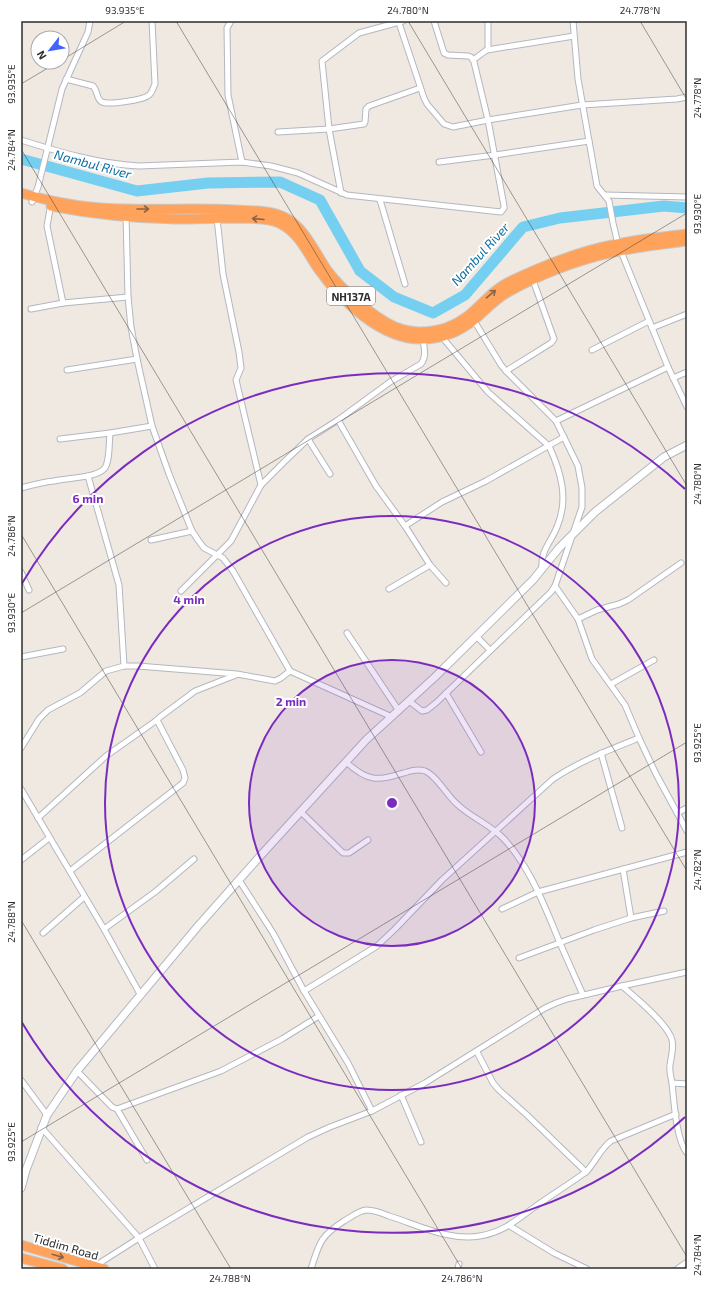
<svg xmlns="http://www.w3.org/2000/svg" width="708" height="1290" viewBox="0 0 708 1290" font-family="'Exo 2',sans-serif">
<rect width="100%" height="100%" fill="#efe9e1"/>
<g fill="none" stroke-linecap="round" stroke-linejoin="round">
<path stroke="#75cff0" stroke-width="11" d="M21,159L137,191L208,183L280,182L320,200L360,271L394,297L433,313L465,295L523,227L560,218L664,206L687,208"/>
<g stroke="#b4b7c1" stroke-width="7">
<g id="street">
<path d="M231,21L227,28L228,95L242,162"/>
<path d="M573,21L578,79L597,186L609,201L613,223L618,244L668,367L687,407"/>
<path d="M399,23L424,98L427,104L444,124L453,127L488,120L582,105L677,99L687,97"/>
<path d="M487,50L574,36"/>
<path d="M473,60L488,49V21"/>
<path d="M66,79L93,86C98,91 96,99 102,102C108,105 144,100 149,95C152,93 153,88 155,84L152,21"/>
<path d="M278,132L329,129L364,124L365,122L366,109L369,106L420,88"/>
<path d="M21,140C59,152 99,164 139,166L242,162L271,166L298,173L347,195L501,212L504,208V206L488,120L474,62L471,57L468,56L448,55L444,53L434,21"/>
<path d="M439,162L495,155L589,141"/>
<path d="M341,193L329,129L322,61L359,33L403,21"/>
<path d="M605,195L687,197"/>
<path d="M380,200L405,284"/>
<path d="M32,202L38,187L62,89L88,32L90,21"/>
<path d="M51,204L47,226L63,303"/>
<path d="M126,214L128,297L131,327L137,359L152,426L169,474L192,531L198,540L204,548L223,558L233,571L290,671L392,717"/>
<path d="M217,218L223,274L239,352L241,368L236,380L237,384L261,485"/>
<path d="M31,309L63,303L128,297"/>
<path d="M652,328L687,314"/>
<path d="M442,337L488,392L549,446C561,472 569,499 557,527C550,544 540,551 542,570"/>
<path d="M592,350L649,321"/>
<path d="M67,370L137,359"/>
<path d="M506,371L551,343L554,339L533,280"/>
<path d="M673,378L687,372"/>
<path d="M338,420L376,486L405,526L430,565L446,583"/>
<path d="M556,421L668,367"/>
<path d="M60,439L110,433L152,426"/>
<path d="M308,439L330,474"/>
<path d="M88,476L119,585L124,666"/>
<path d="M21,488C32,485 43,482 54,481C67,478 95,478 104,469C110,463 109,441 110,433"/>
<path d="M405,526L442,502L486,481L564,437"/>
<path d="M151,540L192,531"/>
<path d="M21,572L29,590"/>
<path d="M555,586L578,619L592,659L625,705L639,738L656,774L687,831"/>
<path d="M389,589L430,565"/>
<path d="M181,591L231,541L261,485L283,463L308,439L338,420L390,382L421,364C427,356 424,348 423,339"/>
<path d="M578,619L597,610L619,604L628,600L681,563"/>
<path d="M347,633L399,711"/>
<path d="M476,636L490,650"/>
<path d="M21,657L63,649"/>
<path d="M611,684L654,660"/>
<path d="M446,693L481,752"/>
<path d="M409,701L422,711L427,710L437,702L551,592L555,586L582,507V488L578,466L556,421L506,371L501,365L473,319"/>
<path d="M21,748L39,719L48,710L80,693L106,671L124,666H138L237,674L275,681L281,678L290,671"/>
<path d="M601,753L622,828"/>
<path d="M346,762C370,784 379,780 407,772C413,770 418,769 425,771C436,775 448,797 458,805C472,818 491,825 504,839C527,864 540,895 553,926C562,949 573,972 583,995"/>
<path d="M21,789L104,929L140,994"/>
<path d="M301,812L343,853H349L368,840"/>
<path d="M677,813L687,808"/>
<path d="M38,818L106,756L157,720L160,717L195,691L236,675"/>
<path d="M21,860L49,838"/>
<path d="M70,871L183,783L185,778L183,770L157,720"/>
<path d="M239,880L273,933L304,991L348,1063L372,1111"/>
<path d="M502,909L538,892L687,852"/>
<path d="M631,918L664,911"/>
<path d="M104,929L155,892L194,859"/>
<path d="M43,933L84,897"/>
<path d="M519,958L594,930L631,918L623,869"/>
<path d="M622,986C635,997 668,1024 672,1040C674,1048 671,1057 670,1065C669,1071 671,1077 672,1083L687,1084"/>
<path d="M304,991L377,946L395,929L442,880L553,779C580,761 609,750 639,738"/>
<path d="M477,1052L493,1083L499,1090L527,1115L586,1172"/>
<path d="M77,1071L112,1107L117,1109L221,1071L282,1039L319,1016"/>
<path d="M21,1080L47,1115"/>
<path d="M672,1083C674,1101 676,1140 687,1153"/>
<path d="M401,1095L421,1142"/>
<path d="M117,1109L147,1160"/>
<path d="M41,1127L139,1238L155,1269"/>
<path d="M510,1226L554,1253L587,1269"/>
<path d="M95,1266L139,1238L308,1137L330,1127L372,1111L425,1083L545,1008L556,1003L567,999L622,986L687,972"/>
<path d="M311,1269C319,1244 320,1236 344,1221C351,1217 358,1211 366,1210C374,1210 382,1213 389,1216C418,1225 448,1241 480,1236C504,1232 516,1220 536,1206C552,1195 569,1184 586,1172C595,1163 600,1149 611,1141L676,1114"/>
<path d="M458,1269L459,1264"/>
<path d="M677,1269L687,1262"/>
</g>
</g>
<g stroke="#b4b7c1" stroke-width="9">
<path id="secondary" d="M21,1188L26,1170L47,1115L77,1071L199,925L262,854L366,740L435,677L533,580L559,548L595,512L664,457L687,445"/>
</g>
<g stroke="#c9c9c9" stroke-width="11">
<g id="highway">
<path d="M21,193C55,203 92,209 127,209C163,210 199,208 235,210C252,211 271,210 286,218C304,227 316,254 327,270C342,290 372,316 395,327C403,330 412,332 420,332C437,332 455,326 469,315C483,304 492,290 509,282C542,266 580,251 617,244C640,239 664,237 687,234"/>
<path d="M51,206C92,214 134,218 175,219C199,219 222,218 246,218C257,219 271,218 281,224C299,233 308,254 319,270C341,301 382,340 422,339C441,339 459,332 474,320C486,310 496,298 510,291C537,276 579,259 610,253C635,247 661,244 687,241"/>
<path d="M21,1245L104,1269"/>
<path d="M21,1258L63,1269"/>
</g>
</g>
<use href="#street" stroke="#fff" stroke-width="5"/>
<use href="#secondary" stroke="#fff" stroke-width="7"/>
<use href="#highway" stroke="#ffa35c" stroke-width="9"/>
</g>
<defs><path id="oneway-shaft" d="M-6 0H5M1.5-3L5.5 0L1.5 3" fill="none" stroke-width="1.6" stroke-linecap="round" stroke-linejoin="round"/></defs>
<g stroke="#8c6343">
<use href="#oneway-shaft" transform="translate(143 209)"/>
<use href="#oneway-shaft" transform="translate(258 219) rotate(-175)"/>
<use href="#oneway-shaft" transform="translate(491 294) rotate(-40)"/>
<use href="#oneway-shaft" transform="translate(58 1256) rotate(16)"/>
</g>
<path fill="none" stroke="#2e2e2e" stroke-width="1" stroke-opacity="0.45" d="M176,21L687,871M408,21L687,486M640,21L687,100M62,60L126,21M21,84L58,62M21,149L687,1257M21,534L462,1269M21,613L687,213M21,920L231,1269M21,1142L687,742"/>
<circle cx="392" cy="803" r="143" fill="#7b2cbf" fill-opacity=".12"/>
<g fill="none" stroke="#7b2cbf" stroke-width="2">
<circle cx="392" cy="803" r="143"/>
<circle cx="392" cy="803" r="287"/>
<path d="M685 1117A430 430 0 0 1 21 1021M21 585A430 430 0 0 1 685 489"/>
</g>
<g text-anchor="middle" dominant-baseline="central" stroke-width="4" stroke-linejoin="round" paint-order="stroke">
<rect fill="#fff" stroke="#6d6d6d" stroke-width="1" x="327" y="287" width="48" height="18" rx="3"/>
<g font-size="11" font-weight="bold" fill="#2e2e2e">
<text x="351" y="296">NH137A</text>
</g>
<g font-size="12" fill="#2e2e2e" stroke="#fff">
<text transform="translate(66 1246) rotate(16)">Tiddim Road</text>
</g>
<g font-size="13" font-style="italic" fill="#0d6fa3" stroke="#fff">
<text transform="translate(93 164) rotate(15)">Nambul River</text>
<text transform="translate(480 254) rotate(-48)">Nambul River</text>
</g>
</g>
<circle cx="392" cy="803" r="6" fill="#7b2cbf" stroke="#fff" stroke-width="2"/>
<g font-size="12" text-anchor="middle" font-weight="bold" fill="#7b2cbf" stroke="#fff" stroke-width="4" stroke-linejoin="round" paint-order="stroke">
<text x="88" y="503">6 min</text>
<text x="189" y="604">4 min</text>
<text x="291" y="706">2 min</text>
</g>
<rect width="708" height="1290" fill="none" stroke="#ffffff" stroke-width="44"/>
<g transform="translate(50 50) rotate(239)"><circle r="19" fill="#ffffff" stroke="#ababab"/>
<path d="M0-3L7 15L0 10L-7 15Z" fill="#4264fb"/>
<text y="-6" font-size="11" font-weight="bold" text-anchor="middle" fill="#2e2e2e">N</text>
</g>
<rect x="22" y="22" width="664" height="1246" fill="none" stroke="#2e2e2e" stroke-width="1.5"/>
<g font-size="10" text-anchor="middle" fill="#2e2e2e">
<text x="125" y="14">93.935°E</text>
<text x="408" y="14">24.780°N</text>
<text x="640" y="14">24.778°N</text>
<text transform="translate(11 84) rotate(-90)" y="4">93.935°E</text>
<text transform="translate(697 98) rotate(-90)" y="4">24.778°N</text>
<text transform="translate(11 150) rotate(-90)" y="4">24.784°N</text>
<text transform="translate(697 214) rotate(-90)" y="4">93.930°E</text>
<text transform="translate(697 484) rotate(-90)" y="4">24.780°N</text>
<text transform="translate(11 536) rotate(-90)" y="4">24.786°N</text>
<text transform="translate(11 613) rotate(-90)" y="4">93.930°E</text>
<text transform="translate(697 743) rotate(-90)" y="4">93.925°E</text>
<text transform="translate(697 870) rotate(-90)" y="4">24.782°N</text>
<text transform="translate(11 922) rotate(-90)" y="4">24.788°N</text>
<text transform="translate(11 1142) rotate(-90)" y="4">93.925°E</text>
<text transform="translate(697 1255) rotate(-90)" y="4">24.784°N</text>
<text x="230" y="1282">24.788°N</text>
<text x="462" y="1282">24.786°N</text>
</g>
</svg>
